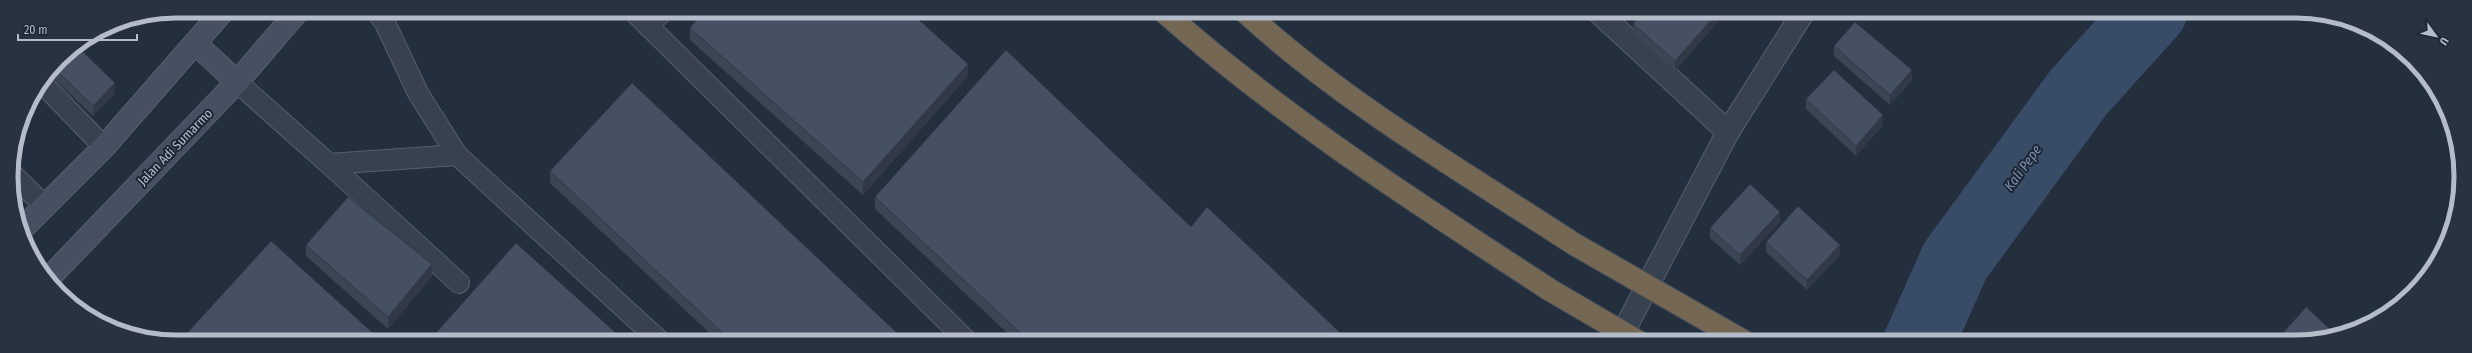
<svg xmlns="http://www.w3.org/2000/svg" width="2472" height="353" viewBox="0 0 2472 353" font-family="'Fira Sans Condensed',sans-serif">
<rect width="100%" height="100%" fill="#242f3e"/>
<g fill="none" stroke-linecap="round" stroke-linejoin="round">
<path stroke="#394c67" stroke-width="71" d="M1919,342L1955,261L2078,93L2152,11"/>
<g stroke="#565f6c" stroke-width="22">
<g id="service">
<path d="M376,11L385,23L418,93L457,155"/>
<path d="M633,11L968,342"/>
<path d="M648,26L663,11"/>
<path d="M237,82L329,164L457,155L661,342"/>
<path d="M42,83L104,147"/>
<path d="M329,164L459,283"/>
<path d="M12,174L45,206"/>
</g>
</g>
<g stroke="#565f6c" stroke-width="24">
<g id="minor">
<path d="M1597,11L1728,132"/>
<path d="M1618,342L1728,132L1804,11"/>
</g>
</g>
<g stroke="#565f6c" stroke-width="24">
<g id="secondary">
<path d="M196,44L237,82"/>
<path d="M20,231L104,147L223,11"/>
<path d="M48,279L237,82L298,11"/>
</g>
</g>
<g stroke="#434c59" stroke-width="24">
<g id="motorway">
<path d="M1163,11C1282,117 1417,203 1550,290"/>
<path d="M1244,11C1343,102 1462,171 1574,244"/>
</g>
</g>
<use href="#service" stroke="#38414e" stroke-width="20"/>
<use href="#minor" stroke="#38414e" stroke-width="22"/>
<use href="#secondary" stroke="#465061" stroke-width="22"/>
<use href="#motorway" stroke="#746855" stroke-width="22"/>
<g stroke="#434c59" stroke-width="24" stroke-linecap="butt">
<g id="motorway-bridge">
<path d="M1574,244L1745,342"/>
<path d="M1550,290L1639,342"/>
</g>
</g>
<use href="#motorway-bridge" stroke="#746855" stroke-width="22"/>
</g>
<g fill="#3b4654">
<path d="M480,11H499L489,20Z"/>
<path d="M1616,11H1635L1627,21Z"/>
<path d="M1721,11V18L1675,71L1633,34V24Z"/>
<path d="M690,28L968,76L863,195L690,40Z"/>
<path d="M1834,46L1912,80L1890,105L1834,56Z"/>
<path d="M60,59L115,93L93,116L49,74Z"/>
<path d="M1806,99L1883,125L1856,156L1806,109Z"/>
<path d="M550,171L896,342H719L550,183Z"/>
<path d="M875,197L1191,227L1350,342H1017L875,209Z"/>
<path d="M1780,222L1740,265L1710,238V228Z"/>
<path d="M1766,242L1840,255L1807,290L1766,252Z"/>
<path d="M306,245L432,276L388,329L306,256Z"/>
</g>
<g fill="#303945">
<path d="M489,11H499L489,20Z"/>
<path d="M1627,11H1635L1627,21Z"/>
<path d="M1719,11H1721V18L1675,71V61Z"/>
<path d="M968,64V76L863,195V182Z"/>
<path d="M1912,70V80L1890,105V95Z"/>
<path d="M115,83V93L93,116V106Z"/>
<path d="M1883,115V125L1856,156V146Z"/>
<path d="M1780,212V222L1740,265V255Z"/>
<path d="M1840,245V255L1807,290V280Z"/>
<path d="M432,264V276L388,329V317Z"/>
<path d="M896,332V342H888Z"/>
<path d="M374,334V342H368Z"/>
</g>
<g fill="#455162" stroke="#303945">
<path d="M704,11H909L968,64L863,182L690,28Z"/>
<path d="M1644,11H1719L1675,61L1633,24Z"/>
<path d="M1855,22L1912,70L1890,95L1834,46Z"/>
<path d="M78,47L115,83L93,106L54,68L60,59Z"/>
<path d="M1006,50L1191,227L1207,207L1350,342H1030L875,197Z"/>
<path d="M1834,70L1883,115L1856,146L1806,99Z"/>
<path d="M632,83L896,332L888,342H732L550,171Z"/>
<path d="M1750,184L1780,212L1740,255L1710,228Z"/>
<path d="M348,197L432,264L388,317L306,245Z"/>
<path d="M1798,206L1840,245L1807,280L1766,242Z"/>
<path d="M271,241L374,334L368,342H179Z"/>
<path d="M516,243L626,342H428Z"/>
<path d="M2306,307L2335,334L2307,342H2275Z"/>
</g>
<g text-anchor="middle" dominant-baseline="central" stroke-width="4" stroke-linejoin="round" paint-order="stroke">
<g font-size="13" fill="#b4bcc9" stroke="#1d2633">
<text transform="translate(175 147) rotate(-46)">Jalan Adi Sumarmo</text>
</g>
<g font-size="14" font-style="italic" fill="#7c92b1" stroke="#1d2633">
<text transform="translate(2023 168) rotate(-54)">Kali Pepe</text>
</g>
</g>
<path d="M0 0H2472V353H0ZM176 18H2296A158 158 0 0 1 2454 176V177A158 158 0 0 1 2296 335H176A158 158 0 0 1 18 177V176A158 158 0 0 1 176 18Z" fill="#29323f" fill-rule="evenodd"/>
<path fill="none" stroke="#b4bcc9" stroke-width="5" d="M176 18H2296A158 158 0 0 1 2454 176V177A158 158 0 0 1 2296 335H176A158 158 0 0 1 18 177V176A158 158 0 0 1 176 18Z"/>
<g transform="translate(2436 36) rotate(123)" stroke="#1d2633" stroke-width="3" paint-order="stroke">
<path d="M0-3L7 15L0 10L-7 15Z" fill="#b4bcc9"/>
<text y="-6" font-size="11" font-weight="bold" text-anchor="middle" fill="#b4bcc9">U</text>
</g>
<path d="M18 34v6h119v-6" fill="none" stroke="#b4bcc9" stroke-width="2"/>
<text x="24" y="34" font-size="12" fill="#b4bcc9" stroke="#1d2633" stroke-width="3" paint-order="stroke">20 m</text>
</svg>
